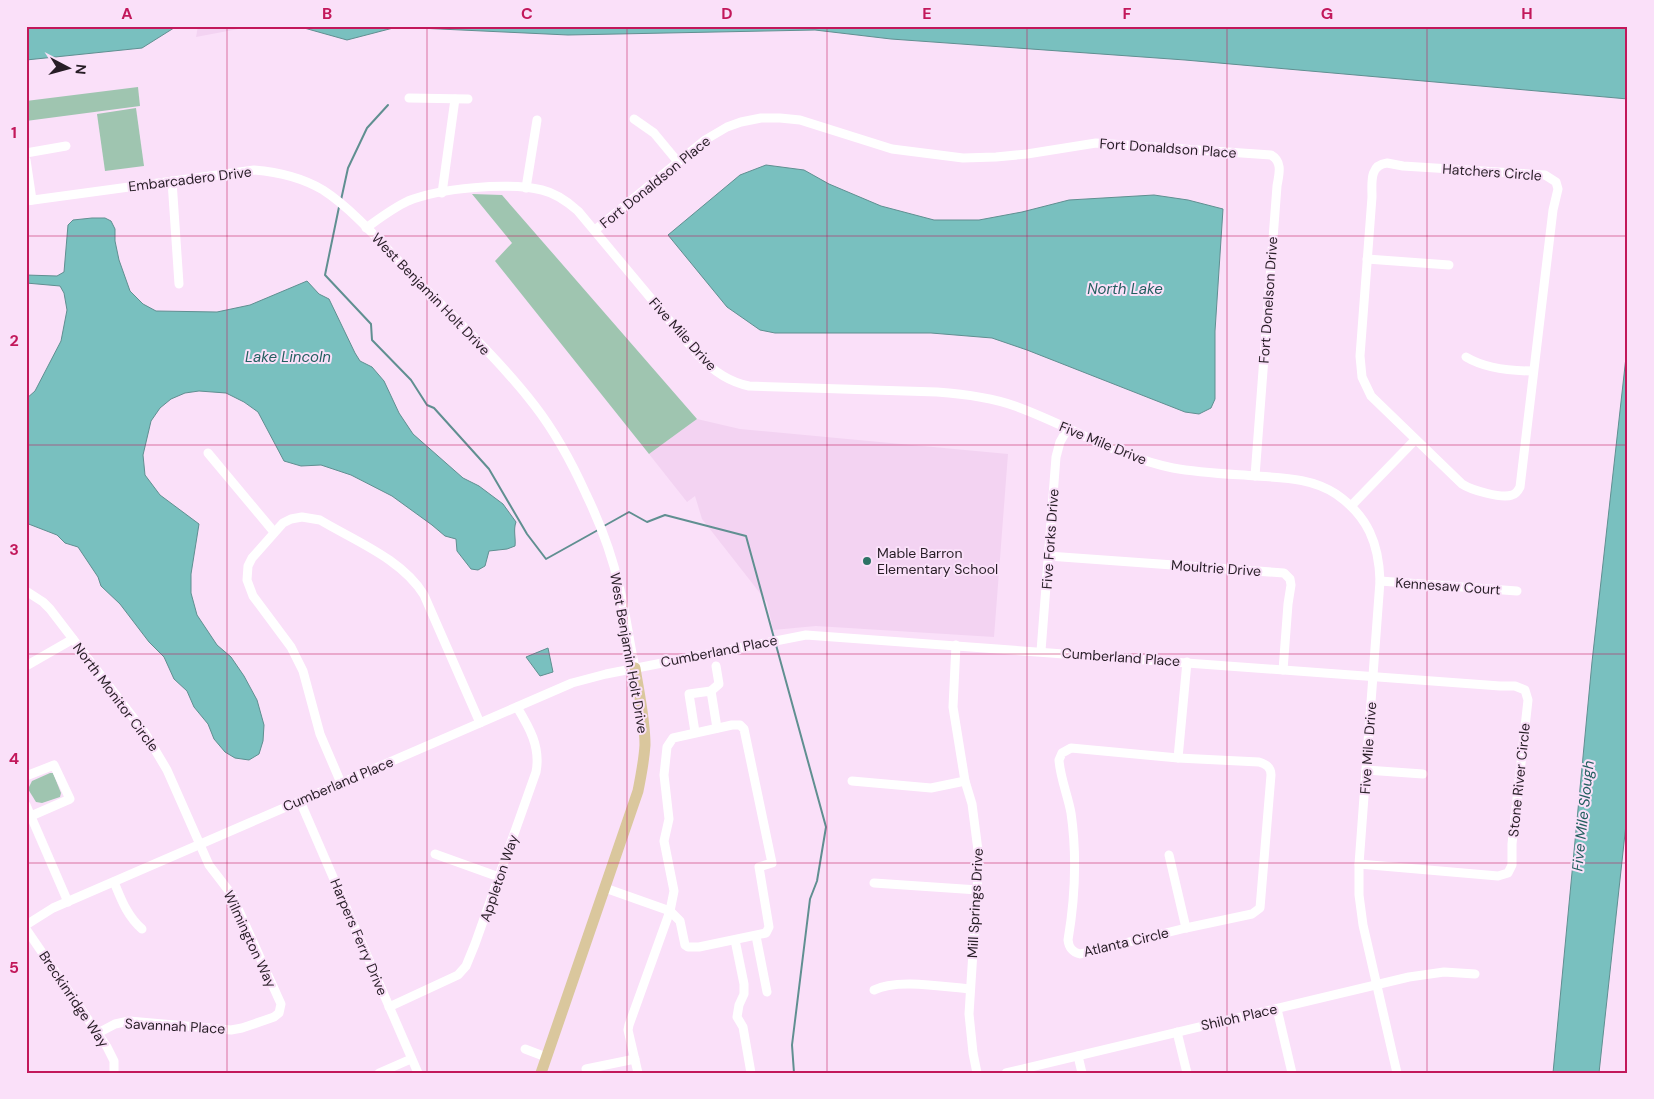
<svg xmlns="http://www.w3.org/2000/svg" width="1654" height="1099" viewBox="0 0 1654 1099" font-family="'DM Sans',sans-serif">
<rect width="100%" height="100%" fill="#fae0f9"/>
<g fill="#f3d3f2">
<path d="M198,26H254L196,37Z"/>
<path d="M697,419L740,429L1008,454L994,637L816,626L773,630L767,602L702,519L695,496L687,502L649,454Z"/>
</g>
<g fill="#9fc5b0">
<path d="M138,87L140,106L26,121V101Z"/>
<path d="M136,108L144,166L105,171L97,114Z"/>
<path d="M472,194L502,195L697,419L649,454L495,261L512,243Z"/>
<path d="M50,773H53L61,793L60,797L42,803L36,802L28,789L32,781Z"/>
</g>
<g fill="#79c0bf" stroke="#608f91">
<path d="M26,26H177L142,48L26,60Z"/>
<path d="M297,26H1628V99L1185,60L891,39L815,30L568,35L397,27L347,40Z"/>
<path d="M766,165L804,170L829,184L881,206L934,220H979L1022,212L1069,200L1154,195L1188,200L1223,209L1215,331V399L1211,408L1199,414L1185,412L1027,350L992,338L931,333H775L760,330L727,307L668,235L740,175Z"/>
<path d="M92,218H105L111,221L115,229V241L119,260L130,291L143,304L156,311L217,312L250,305L307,281L319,294L329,299L355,353L360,361L372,367L384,381L399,413L413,434L463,478L479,486L503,504L516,522C513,530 516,538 515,546L507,549L489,551L485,566L478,570L471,569L457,551L456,539L445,536L432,525L392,496L351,475L321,465L301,466L284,461L258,412L244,402L226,393L199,391L185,393L171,399L160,408L151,421L143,455L145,475L160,495L199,524L191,574V593L197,615L217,645L231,657L244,676L257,700L264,725L263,741L259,754L249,760L235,758L225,752L214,739L208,724L194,707L187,691L174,679L164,657L149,642L120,604L101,586L98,577L78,547L65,543L57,535L26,523V399L35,391L61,341L67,310L64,293L60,286L26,283V275L57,276L64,272L68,225L73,220Z"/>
<path d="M1628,339V806L1599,1073H1553L1592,662Z"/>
<path d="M548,648L553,672L540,676L526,657Z"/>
</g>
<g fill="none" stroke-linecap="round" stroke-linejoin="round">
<g stroke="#608f91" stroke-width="2">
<path d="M341,200L348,168L367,128L388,105"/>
<path d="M339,207L325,275L371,324L372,340L411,380L427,405L434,408L489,469L527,534L546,559L598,530"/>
<path d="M604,526L629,512L647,522L665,515L746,536L774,638"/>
<path d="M776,645L826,827L817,881L810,899L792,1045L794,1073"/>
</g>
<g stroke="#fff" stroke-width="9">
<path d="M409,98L468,99"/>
<path d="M634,119L654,133L678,162"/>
<path d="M26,153L66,146"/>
<path d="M26,160L32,200"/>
<path d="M1387,163L1403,166L1545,175L1556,182L1558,189L1553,210L1520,487C1518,491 1516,494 1512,495C1502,499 1471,490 1462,484L1371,396L1362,377L1360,356L1372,197C1372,183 1369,165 1387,163Z"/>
<path d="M172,181L179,284"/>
<path d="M526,188L537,120"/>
<path d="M442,193L455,99"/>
<path d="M26,201L254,170C279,172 301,177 323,190C354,210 384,246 410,273C452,316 498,358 535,406C555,432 572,463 586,494C600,523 612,555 619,586C626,613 629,641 635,668"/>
<path d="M366,228C380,218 393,208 408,201C440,188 508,182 542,190C555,193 568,202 578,211L699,356C714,372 729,382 749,386L937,392C964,394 990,397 1015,406C1068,425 1118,457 1173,468C1201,473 1229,474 1256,476C1284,478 1312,478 1336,494C1368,516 1379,544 1380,581L1359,864V895L1363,925L1397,1073"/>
<path d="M595,230L705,140L727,127L741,122L761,118H780L800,120L892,149L963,158L996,157L1027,154L1096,143L1271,155C1283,162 1279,174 1277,186L1255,476"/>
<path d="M1367,259L1449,265"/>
<path d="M1466,357C1486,369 1511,371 1533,371"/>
<path d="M208,453L274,532"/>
<path d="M1351,506L1415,440"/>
<path d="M1048,556L1284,573L1290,579L1291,585L1288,604L1283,670"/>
<path d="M1380,581L1517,591"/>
<path d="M26,591L43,602L50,609L145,733L167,770L209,865L232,895L281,1004L279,1013L274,1017L242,1028L231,1030L129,1021L115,1024L98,1033"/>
<path d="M956,645L953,707L965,781L972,804L979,858L969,1014L973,1053L977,1073"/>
<path d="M1041,651L1056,457L1060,442L1068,428"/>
<path d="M26,666L73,639"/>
<path d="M711,691L719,684L716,666"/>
<path d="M695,732L689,694L711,691L717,728"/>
<path d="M1071,748L1178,758L1259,762C1266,764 1271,767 1271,775L1260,908L1252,914L1186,928L1080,954C1072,952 1069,948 1068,940C1075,899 1077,855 1071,813C1068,796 1060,777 1059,760L1062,753Z"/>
<path d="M1178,758L1187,662"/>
<path d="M1366,770L1423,774"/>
<path d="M26,776L54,765L70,799L31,816"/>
<path d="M852,781L931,788L965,781"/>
<path d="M341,783L320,734L303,671L291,647L253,596L247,580L248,566L252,558L283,523L291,519L302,517L320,520C355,541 402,559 424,595L480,723"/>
<path d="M300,801L418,1073"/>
<path d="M26,805L68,902"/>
<path d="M435,854L499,877"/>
<path d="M1169,855L1186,928"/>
<path d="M114,882C121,899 127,916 142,929"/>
<path d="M874,883L978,890"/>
<path d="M605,888L670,911L680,921L685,945L688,947H699L766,933L769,927L759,867L772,863L744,729L740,725H732L673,738L667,747L664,775L669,819L664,841L674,891L670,911L629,1025L628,1030L638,1073"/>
<path d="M26,925L53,908L572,683L606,674L806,635L1500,686H1515L1525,690L1528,700L1512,844V865L1508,873L1498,876L1359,864"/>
<path d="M26,929L107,1047L114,1061V1073"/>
<path d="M756,936L767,992"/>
<path d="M735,940L744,984V994L739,1005L737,1017L743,1027L751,1073"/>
<path d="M874,990C896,978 945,987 970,989"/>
<path d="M389,1007L458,975L466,966L475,944L536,772C541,747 529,727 517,707"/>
<path d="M1277,1009L1292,1073"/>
<path d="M1177,1032L1187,1073"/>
<path d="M525,1049L546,1057"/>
<path d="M1078,1056L1082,1073"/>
<path d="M586,1069L635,1059"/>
<path d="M379,1073L411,1059"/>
<path d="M1006,1073L1409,977L1444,972L1475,974"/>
</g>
<path stroke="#dac79d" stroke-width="11" d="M541,1073L638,791C641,776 644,761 645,745C645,720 639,693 635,668"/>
</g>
<path fill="none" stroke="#c2185b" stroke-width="1" stroke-opacity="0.55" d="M227,26V1073M427,26V1073M627,26V1073M827,26V1073M1027,26V1073M1227,26V1073M1427,26V1073M26,236H1628M26,445H1628M26,654H1628M26,863H1628"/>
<circle fill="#2d7265" stroke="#fae0f9" stroke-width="2" cx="867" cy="561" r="5"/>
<g text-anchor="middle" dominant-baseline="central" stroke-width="4" stroke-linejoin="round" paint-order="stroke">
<g font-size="14" fill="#271d26" stroke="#fae0f9">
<text transform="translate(1168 148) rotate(4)">Fort Donaldson Place</text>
<text transform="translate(1492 172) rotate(4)">Hatchers Circle</text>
<text transform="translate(190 179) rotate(-7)">Embarcadero Drive</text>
<text transform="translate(655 182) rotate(-39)">Fort Donaldson Place</text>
<text transform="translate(431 294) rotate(46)">West Benjamin Holt Drive</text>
<text transform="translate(1268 300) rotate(-86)">Fort Donelson Drive</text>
<text transform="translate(683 334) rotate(48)">Five Mile Drive</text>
<text transform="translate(1103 443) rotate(22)">Five Mile Drive</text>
<text transform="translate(1050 539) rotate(-86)">Five Forks Drive</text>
<text transform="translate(1216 568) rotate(4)">Moultrie Drive</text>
<text transform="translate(1448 586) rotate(4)">Kennesaw Court</text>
<text transform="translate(719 651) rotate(-11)">Cumberland Place</text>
<text transform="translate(629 653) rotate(80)">West Benjamin Holt Drive</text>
<text transform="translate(1121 657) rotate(4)">Cumberland Place</text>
<text transform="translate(116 697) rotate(53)">North Monitor Circle</text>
<text transform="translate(1368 748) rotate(-86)">Five Mile Drive</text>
<text transform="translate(1519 780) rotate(-84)">Stone River Circle</text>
<text transform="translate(338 784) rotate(-23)">Cumberland Place</text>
<text transform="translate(499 878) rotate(-71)">Appleton Way</text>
<text transform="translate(975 903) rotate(-87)">Mill Springs Drive</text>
<text transform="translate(359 937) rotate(67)">Harpers Ferry Drive</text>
<text transform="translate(250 939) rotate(65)">Wilmington Way</text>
<text transform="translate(1126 942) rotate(-13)">Atlanta Circle</text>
<text transform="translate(74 999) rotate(56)">Breckinridge Way</text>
<text transform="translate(1239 1017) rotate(-13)">Shiloh Place</text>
<text transform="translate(175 1026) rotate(3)">Savannah Place</text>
</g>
<g font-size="14" fill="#271d26" stroke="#fae0f9" text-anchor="start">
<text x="877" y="553">Mable Barron<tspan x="877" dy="16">Elementary School</tspan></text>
</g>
<g font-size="15" font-style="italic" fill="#235f5f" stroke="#fae0f9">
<text x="1125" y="289">North Lake</text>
<text x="288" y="357">Lake Lincoln</text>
<text transform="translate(1583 816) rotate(-84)">Five Mile Slough</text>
</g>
</g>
<rect width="1654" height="1099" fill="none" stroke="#fae0f9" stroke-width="55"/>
<g transform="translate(68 68) rotate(96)" stroke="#fae0f9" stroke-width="4" paint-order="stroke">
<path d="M0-4L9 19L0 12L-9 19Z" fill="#271d26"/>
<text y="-8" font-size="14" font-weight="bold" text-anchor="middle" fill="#271d26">N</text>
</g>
<rect x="28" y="28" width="1598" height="1044" fill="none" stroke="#c2185b" stroke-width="2"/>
<g font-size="16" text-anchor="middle" font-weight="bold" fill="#c2185b">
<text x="127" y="19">A</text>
<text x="327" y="19">B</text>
<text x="527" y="19">C</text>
<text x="727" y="19">D</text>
<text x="927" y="19">E</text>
<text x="1127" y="19">F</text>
<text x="1327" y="19">G</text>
<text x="1527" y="19">H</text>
<text x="14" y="138">1</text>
<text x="14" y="346">2</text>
<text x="14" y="555">3</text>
<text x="14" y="764">4</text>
<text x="14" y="973">5</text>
</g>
</svg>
